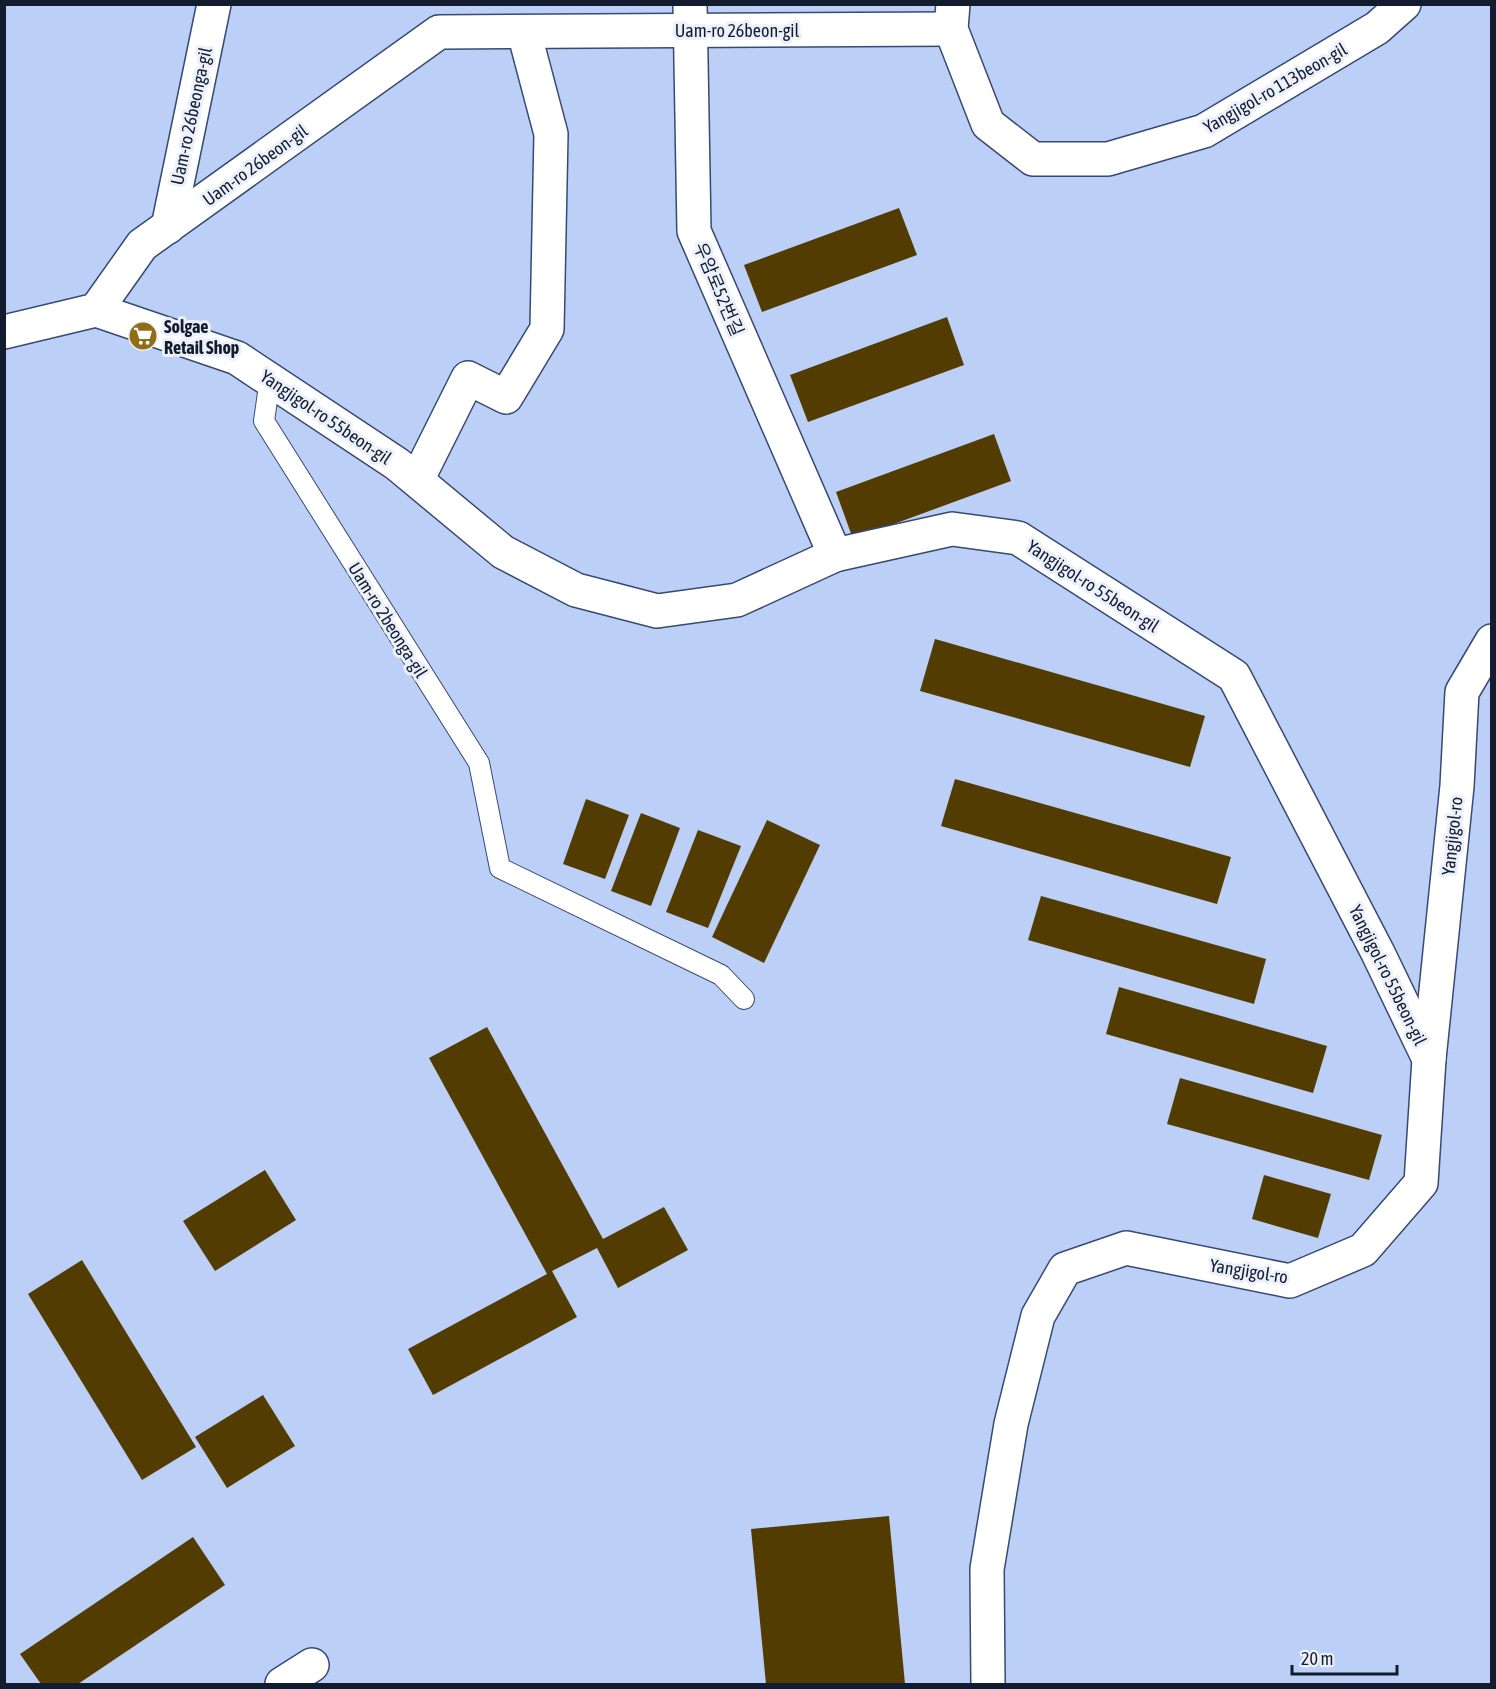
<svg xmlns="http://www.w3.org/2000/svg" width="1496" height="1689" viewBox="0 0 1496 1689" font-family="'Asap Condensed','Noto Sans KR',sans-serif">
<rect width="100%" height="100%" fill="#bbcff7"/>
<g fill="#523c02">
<path d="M899,208L917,255L762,312L744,265Z"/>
<path d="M947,317L964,365L808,422L790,375Z"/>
<path d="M994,434L1011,481L853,539L836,492Z"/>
<path d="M935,639L1205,716L1190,767L920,691Z"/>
<path d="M955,779L1231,857L1217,904L941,826Z"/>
<path d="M586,799L629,815L605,879L563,864Z"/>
<path d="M641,813L680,828L651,906L611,891Z"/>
<path d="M767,820L820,845L764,963L712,937Z"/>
<path d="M698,830L741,846L708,928L666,912Z"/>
<path d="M1041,896L1266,959L1254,1004L1028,940Z"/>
<path d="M1119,987L1327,1046L1313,1093L1106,1034Z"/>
<path d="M487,1027L603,1239L664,1207L688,1250L618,1288L597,1248L552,1271L577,1317L433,1395L408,1349L547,1274L429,1058Z"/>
<path d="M1180,1078L1382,1135L1369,1180L1167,1124Z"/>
<path d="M265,1170L296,1220L215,1271L183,1221Z"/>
<path d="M1264,1175L1331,1194L1318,1238L1252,1219Z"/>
<path d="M82,1260L196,1447L142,1480L28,1294Z"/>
<path d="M263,1395L295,1446L227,1488L195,1437Z"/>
<path d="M889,1516L905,1684H766L751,1529Z"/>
<path d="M193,1537L225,1585L78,1684H41L20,1654Z"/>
</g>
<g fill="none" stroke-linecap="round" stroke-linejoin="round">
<g stroke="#364a73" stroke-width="22">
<path id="service" d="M270,379L264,421L479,763L500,868L721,975L744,999"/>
</g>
<g stroke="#364a73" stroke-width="36">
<g id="minor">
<path d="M690,4L694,231L835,555"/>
<path d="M953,4L951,29L988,124L1033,159H1108L1204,131L1377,28L1404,4"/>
<path d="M168,227L214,4"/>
<path d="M96,310L237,358L397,464L503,552L576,590L657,611L737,600L835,555L952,529L1018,538L1234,676L1378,953L1429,1059"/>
<path d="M4,332L96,310L142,245L439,32L951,29"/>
<path d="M417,480L468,378L506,397L547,329L551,134L524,32"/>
<path d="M282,1684L312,1665"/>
</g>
</g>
<g stroke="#364a73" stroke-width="36">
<path id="tertiary" d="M988,1684L987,1569L1011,1424L1038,1316L1065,1269L1126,1248L1290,1281L1363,1250L1421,1183L1429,1059L1457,786L1462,692L1492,641"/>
</g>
<use href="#service" stroke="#fff" stroke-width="20"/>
<use href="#minor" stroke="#fff" stroke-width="33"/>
<use href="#tertiary" stroke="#fff" stroke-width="33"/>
</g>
<defs>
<g id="supermarket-disc" transform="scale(1.5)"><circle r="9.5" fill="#926d14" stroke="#ebf0fa"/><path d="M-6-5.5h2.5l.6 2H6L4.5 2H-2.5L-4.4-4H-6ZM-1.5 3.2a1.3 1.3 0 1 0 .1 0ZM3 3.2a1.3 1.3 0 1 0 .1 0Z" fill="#fff"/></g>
</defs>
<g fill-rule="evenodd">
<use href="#supermarket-disc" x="143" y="336"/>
</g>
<g text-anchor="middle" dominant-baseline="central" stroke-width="6" stroke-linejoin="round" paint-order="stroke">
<g font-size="18" fill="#131c2e" stroke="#ebf0fa">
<text x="737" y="30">Uam-ro 26beon-gil</text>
<text transform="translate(1275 88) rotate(-30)">Yangjigol-ro 113beon-gil</text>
<text transform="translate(191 116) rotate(-78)">Uam-ro 26beonga-gil</text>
<text transform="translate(255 165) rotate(-36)">Uam-ro 26beon-gil</text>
<text transform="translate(719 289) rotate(67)">우암로52번길</text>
<text transform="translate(326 417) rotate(34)">Yangjigol-ro 55beon-gil</text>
<text transform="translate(1093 586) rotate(33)">Yangjigol-ro 55beon-gil</text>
<text transform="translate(388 620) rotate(58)">Uam-ro 2beonga-gil</text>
<text transform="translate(1452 836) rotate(-84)">Yangjigol-ro</text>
<text transform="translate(1388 975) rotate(64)">Yangjigol-ro 55beon-gil</text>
<text transform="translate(1249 1271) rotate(9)">Yangjigol-ro</text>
</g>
<g font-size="18" font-weight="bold" fill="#131c2e" stroke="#ebf0fa" text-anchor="start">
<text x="164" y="326">Solgae<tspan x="164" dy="21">Retail Shop</tspan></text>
</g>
</g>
<rect width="1496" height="1689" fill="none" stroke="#131c2e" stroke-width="12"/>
<path d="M1292 1665v9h105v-9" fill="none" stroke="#131c2e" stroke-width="3"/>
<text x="1301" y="1665" font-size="18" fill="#131c2e" stroke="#ebf0fa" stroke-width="4.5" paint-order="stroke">20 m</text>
</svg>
